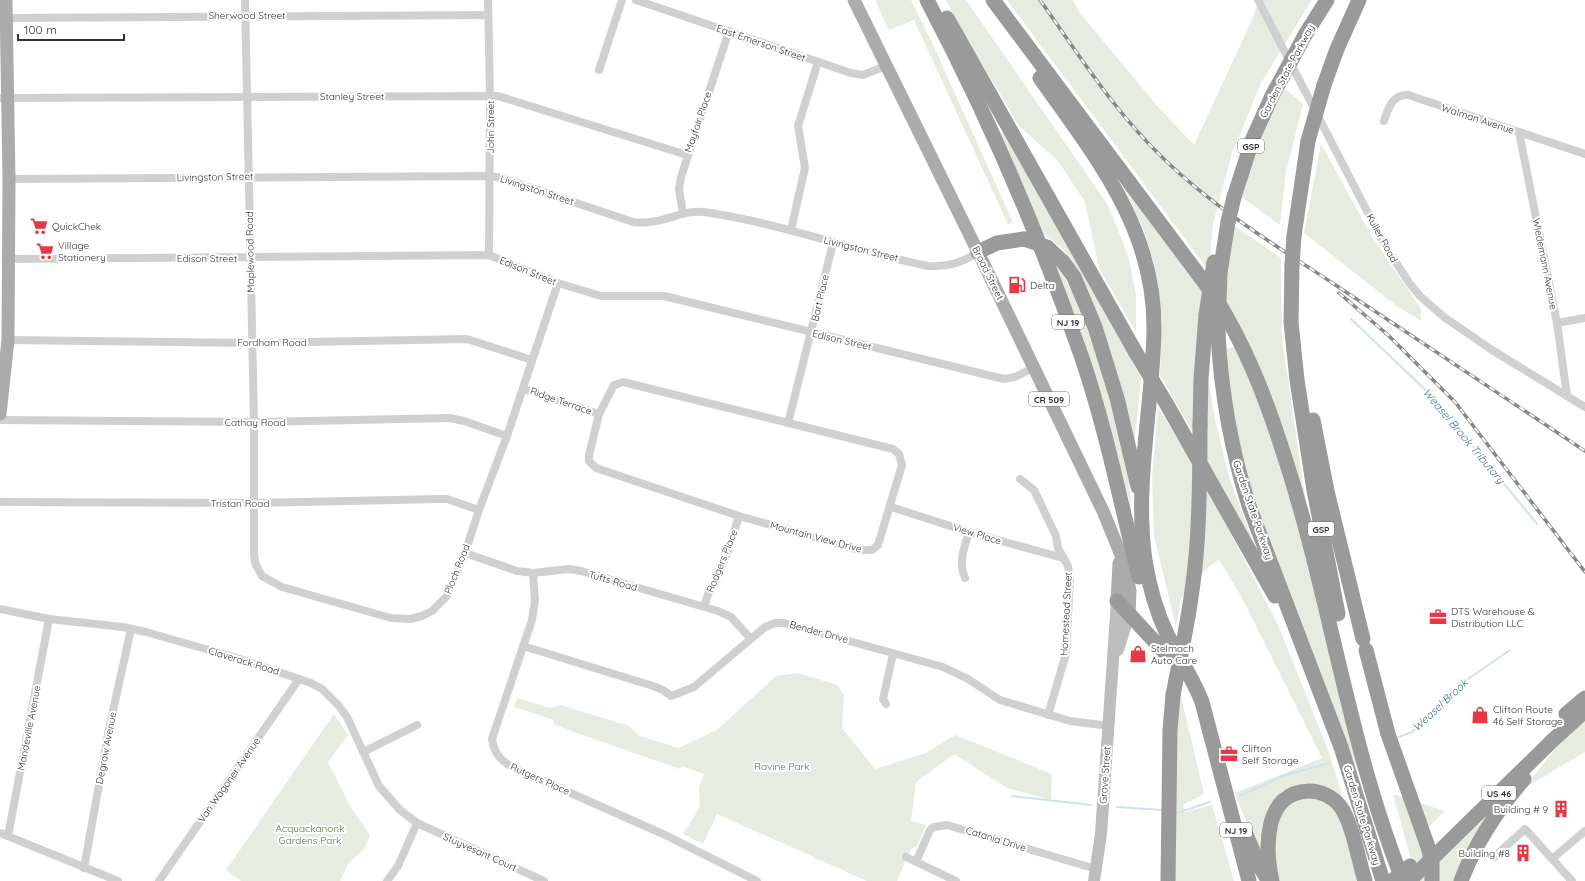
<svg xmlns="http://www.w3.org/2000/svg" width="1585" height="881" viewBox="0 0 1585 881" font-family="Quicksand,sans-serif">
<rect width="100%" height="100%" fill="#fff"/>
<g fill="#e6ecdf">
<path d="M875,0H911L935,49L1013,223L1008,224L914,20L889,30Z"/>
<path d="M946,0H966L1108,205L1128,255L1136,295V332L1099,268L1085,202L1058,161L1019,126L965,35Z"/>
<path d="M1007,0H1073L1079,12L1159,108L1194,145L1252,20L1259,0H1312L1261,83L1232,153L1213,224L1209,271Z"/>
<path d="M1284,88L1303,104L1286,172L1280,225L1242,197L1254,156Z"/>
<path d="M1004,132L1141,378L1134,448L1079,276L1064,250L1040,231L998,135Z"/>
<path d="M1321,144L1371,235L1421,309V321L1398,307L1304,233Z"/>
<path d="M1119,177L1204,288L1195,436L1160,375L1162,319L1154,263L1143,228Z"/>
<path d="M1233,225L1281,258L1282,338L1305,497L1225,303Z"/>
<path d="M1049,254L1080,303L1124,445L1132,509L1107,424Z"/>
<path d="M1237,345C1294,481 1325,628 1362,770L1358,772L1256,505L1233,420L1225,350Z"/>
<path d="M1207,372L1215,420L1230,480L1253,542L1204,457Z"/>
<path d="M1158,407L1208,490L1278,625L1330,755L1344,802L1316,784L1283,790L1267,809L1261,860L1235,793L1322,758L1241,596L1219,560L1208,567L1181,598L1176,627L1154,536L1152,478Z"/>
<path d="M798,673L837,685L844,695L842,728L875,769L926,753L955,735L1052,774L1051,800L1007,788L954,754L916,782L911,821L926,825L917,846L911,849L897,881H867L717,814L703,844L683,834L700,807L699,787L704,774L682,766L680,769L571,731L553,724L554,720L514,707L517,698L550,708L561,705L629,726L640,736L679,748L717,730L776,676Z"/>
<path d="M1179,688L1204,794L1183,805L1185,812L1212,805L1234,881H1172Z"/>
<path d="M334,714L348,735L328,762L350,806L370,835L365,848L348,864L340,881H241L226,870Z"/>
<path d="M1585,718V752L1524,788L1560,743Z"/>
<path d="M1317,794L1341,815L1361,881H1276L1272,856L1281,808L1297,797Z"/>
<path d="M1393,794L1445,811L1417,838L1438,862L1499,799L1456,881H1417Z"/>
</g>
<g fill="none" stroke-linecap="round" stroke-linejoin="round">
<g stroke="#cfe2ee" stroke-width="2">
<path d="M1351,319L1436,400L1537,524"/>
<path d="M1396,738L1412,732L1455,688L1510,650"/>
<path d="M1012,796L1091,805"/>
<path d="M1239,796L1283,776L1329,763"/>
<path d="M1117,807L1162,810"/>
<path d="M1177,813L1210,802"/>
</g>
<g stroke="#d0d0d0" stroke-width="8">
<path d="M245,0L254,422V554L255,563L262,576L282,587L391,618L410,619L422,616L432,611L447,596L465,553L479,510L507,436L558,283"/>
<path d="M488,0L490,96L489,255"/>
<path d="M636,0L851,73L863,75L886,66"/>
<path d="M1258,0L1385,246L1410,284L1421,297L1444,317L1492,350L1585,407"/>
<path d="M7,18L487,15"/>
<path d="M599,70L622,0"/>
<path d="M0,98L498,96L687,155"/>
<path d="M1384,121C1388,109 1392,94 1408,95L1585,154"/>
<path d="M1519,132L1557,323L1567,396"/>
<path d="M9,179L490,176L502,178L633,222C661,226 681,209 704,212C781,223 853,251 928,266C948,267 962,263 978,252"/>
<path d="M683,214L679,189L681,177L729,31"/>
<path d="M791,230L805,168L798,126L818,62"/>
<path d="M9,259L489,255L558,283L601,296H664L1004,379L1015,377L1033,368"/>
<path d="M1557,323L1585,318"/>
<path d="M8,340L251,343L467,339L532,360"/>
<path d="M623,382L893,449L899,454L902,465L878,545L872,550H859L739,516L596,468L589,461V455L599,414L614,385Z"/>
<path d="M523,389L599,414"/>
<path d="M0,420L259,422L450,418L464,421L507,436"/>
<path d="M788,423L833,243"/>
<path d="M1020,479L1034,490L1056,536L1058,548L1068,566L1070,579L1066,654L1048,715"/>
<path d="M0,502L255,503L439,499H447L479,510"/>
<path d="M891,507L969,532L1063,558"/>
<path d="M465,553L517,571L533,573L569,569L581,571L718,611L731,617L751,639"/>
<path d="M533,573L535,600L532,620L492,739C494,753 500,760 512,767L663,834L757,881"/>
<path d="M965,578C958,562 964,549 969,532"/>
<path d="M704,606L710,589L714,585L728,551L739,516"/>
<path d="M0,609L49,619L123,627L146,632L237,658L311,683L322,689L339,706L347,717L379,786L400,810L417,823L544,881"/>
<path d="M523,646L653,686L663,690L671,696L694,687L765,627L775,623H784L943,667L968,679L1000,700L1070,721L1109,726"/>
<path d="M886,704L883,699L893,654"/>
<path d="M363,752L417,725"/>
<path d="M0,833L118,881"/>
<path d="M8,836L49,619"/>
<path d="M906,857L956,881"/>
<path d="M1494,857L1525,829L1572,881"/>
<path d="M1552,859L1585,831"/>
<path d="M916,862L930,830L934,827L947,825L1096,869"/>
<path d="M84,868L109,729L131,629"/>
<path d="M159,881L299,679"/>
<path d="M387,881L398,866L417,823"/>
</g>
<g stroke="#bdbdbd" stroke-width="12">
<path d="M1118,650L1129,615"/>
<path d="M1094,881L1101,834L1117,601"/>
</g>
<g stroke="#ababab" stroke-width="13">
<path d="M854,0L978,252L1103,511L1125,565L1130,591L1129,615"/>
<path d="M0,414L8,340L9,179L6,0"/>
<path d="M1117,601L1119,563"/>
</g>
<g stroke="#9a9a9a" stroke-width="15">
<path d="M927,0C987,114 1040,237 1082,358C1106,429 1121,504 1139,577"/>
<path d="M993,0L1213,294C1245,344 1266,398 1284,455C1330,595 1348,744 1403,881"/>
<path d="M947,18L1136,353"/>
<path d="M1305,35L1327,0"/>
<path d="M1040,78C1095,156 1155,228 1154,329C1153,406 1134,484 1145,560C1149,585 1156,611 1167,634C1178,657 1193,678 1202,702L1249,881"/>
<path d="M1324,85L1337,49L1359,0"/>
<path d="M1234,197L1253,138L1272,96"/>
<path d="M1294,236L1308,141"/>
<path d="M1047,247L1063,262L1074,277L1095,327L1117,398L1138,487"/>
<path d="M978,252L997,243L1024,239"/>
<path d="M1292,265L1291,322L1297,380L1314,490L1338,614"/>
<path d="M1220,273L1228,222"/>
<path d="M1218,333C1221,393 1231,449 1249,506L1341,747L1383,881"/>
<path d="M1166,403L1275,596"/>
<path d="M1313,420L1327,491L1363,639"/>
<path d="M1200,425L1201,379L1206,315"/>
<path d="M1117,601L1170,658"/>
<path d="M1366,650L1388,734"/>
<path d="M1566,714L1585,698"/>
<path d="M1244,830L1260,867L1268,880"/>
<path d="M1168,881L1170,730L1173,695"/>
<path d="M1272,881C1265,849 1263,792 1309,791C1321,791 1333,797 1340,806C1352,821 1359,862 1365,881"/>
<path d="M1409,881L1554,739L1585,711"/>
<path d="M1461,881C1475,844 1498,809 1524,779"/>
</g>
<g stroke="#888" stroke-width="3.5">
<g id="rail">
<path d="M1040,0C1079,55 1116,114 1166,161C1217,210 1278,247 1337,286C1419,341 1502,395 1585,451"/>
<path d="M1339,293L1388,335L1455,402L1585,572"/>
</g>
</g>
<use href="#rail" stroke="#fff" stroke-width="2" stroke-dasharray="6" stroke-linecap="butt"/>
<g stroke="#9a9a9a" stroke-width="15">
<path d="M1272,96L1305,35"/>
<path d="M1308,141L1324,85"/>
<path d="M1228,222L1234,197"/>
<path d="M1024,239L1047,247"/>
<path d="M1292,265L1294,236"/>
<path d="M1206,315L1214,262"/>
<path d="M1218,333L1220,273"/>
<path d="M1136,353L1166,403"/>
<path d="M1173,695C1182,649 1192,603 1196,556C1200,513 1200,469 1200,425"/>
<path d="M1388,734L1428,847L1432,863V881"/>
<path d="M1392,881L1410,866"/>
</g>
</g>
<defs>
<g id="supermarket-bare" transform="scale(1.38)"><path d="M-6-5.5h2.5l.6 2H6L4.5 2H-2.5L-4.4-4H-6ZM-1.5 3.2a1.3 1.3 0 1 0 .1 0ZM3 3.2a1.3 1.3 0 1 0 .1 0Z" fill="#e63946" stroke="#fff" stroke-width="2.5" paint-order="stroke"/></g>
<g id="fuel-bare" transform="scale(1.38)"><path d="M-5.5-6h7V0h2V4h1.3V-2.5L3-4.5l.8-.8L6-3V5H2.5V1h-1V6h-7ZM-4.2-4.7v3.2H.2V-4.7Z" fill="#e63946" stroke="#fff" stroke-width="2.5" paint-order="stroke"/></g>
<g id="office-bare" transform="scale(1.38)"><path d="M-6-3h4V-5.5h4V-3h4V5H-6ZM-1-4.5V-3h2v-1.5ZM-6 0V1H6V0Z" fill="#e63946" stroke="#fff" stroke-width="2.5" paint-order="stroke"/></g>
<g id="shop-bare" transform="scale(1.38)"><path d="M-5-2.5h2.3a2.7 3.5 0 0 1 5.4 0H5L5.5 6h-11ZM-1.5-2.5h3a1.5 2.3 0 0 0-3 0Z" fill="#e63946" stroke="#fff" stroke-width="2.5" paint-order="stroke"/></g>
<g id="building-bare" transform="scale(1.38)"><path d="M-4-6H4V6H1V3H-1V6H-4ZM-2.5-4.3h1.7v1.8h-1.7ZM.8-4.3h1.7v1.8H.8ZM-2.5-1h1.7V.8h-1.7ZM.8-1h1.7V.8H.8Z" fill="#e63946" stroke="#fff" stroke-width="2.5" paint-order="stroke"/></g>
</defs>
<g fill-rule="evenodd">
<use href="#supermarket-bare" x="39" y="226"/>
<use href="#supermarket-bare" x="45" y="251"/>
<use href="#fuel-bare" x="1017" y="285"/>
<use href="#office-bare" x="1438" y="617"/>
<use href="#shop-bare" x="1138" y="654"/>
<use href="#shop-bare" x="1480" y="715"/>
<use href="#office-bare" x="1229" y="754"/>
<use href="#building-bare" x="1561" y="809"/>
<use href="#building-bare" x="1523" y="853"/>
</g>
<g text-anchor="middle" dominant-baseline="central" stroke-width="4" stroke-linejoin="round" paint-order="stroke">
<g fill="#fff" stroke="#707070" stroke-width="1">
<rect x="1238" y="139" width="26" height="14" rx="3"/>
<rect x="1052" y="315" width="32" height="14" rx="3"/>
<rect x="1029" y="392" width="40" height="14" rx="3"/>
<rect x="1308" y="522" width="26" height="14" rx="3"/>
<rect x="1482" y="786" width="34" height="14" rx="3"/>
<rect x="1220" y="823" width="32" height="14" rx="3"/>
</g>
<g font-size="9" font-weight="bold" fill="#333">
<text x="1251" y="146">GSP</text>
<text x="1068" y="322">NJ 19</text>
<text x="1049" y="399">CR 509</text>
<text x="1321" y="529">GSP</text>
<text x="1499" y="793">US 46</text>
<text x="1236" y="830">NJ 19</text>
</g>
<g font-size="10" fill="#333" stroke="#fff">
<text x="247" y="15">Sherwood Street</text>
<text transform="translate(761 43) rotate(19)">East Emerson Street</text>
<text transform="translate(1287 71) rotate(-62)">Garden State Parkway</text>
<text x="352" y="96">Stanley Street</text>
<text transform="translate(1478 119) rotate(18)">Walman Avenue</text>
<text transform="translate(698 122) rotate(-71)">Mayfair Place</text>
<text transform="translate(490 127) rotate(-90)">John Street</text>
<text transform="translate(215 177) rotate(-1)">Livingston Street</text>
<text transform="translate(537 190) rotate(18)">Livingston Street</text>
<text transform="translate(1382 238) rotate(61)">Kuller Road</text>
<text transform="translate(861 249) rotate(14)">Livingston Street</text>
<text transform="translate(250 252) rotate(-91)">Maplewood Road</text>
<text x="207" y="258">Edison Street</text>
<text transform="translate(1545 264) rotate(79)">Wiedemann Avenue</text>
<text transform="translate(528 271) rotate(22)">Edison Street</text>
<text transform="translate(988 273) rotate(64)">Broad Street</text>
<text transform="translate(820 298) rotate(-77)">Bart Place</text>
<text transform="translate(842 340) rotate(13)">Edison Street</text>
<text x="272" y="342">Fordham Road</text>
<text transform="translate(561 401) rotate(19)">Ridge Terrace</text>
<text x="255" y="422">Cathay Road</text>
<text x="240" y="503">Tristan Road</text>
<text transform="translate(1253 510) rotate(71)">Garden State Parkway</text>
<text transform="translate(977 534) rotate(17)">View Place</text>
<text transform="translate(816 537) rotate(15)">Mountain View Drive</text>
<text transform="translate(722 561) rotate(-68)">Rodgers Place</text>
<text transform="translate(457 569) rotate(-68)">Ploch Road</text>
<text transform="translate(613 581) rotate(16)">Tufts Road</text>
<text transform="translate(1066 614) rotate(-87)">Homestead Street</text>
<text transform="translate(819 632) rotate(15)">Bender Drive</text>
<text transform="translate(244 661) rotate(17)">Claverack Road</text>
<text transform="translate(29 728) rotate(-79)">Mandeville Avenue</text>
<text transform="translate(106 748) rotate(-79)">Degraw Avenue</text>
<text transform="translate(1105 775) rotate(-86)">Grove Street</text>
<text transform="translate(540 779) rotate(24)">Rutgers Place</text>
<text transform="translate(229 780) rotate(-55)">Van Wagoner Avenue</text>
<text transform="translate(1362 815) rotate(73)">Garden State Parkway</text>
<text transform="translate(996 839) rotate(17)">Catania Drive</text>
<text transform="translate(480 852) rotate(24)">Stuyvesant Court</text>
</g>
<g font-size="10" fill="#333" stroke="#fff" text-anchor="start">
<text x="52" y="226">QuickChek</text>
<text x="58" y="245">Village<tspan x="58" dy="12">Stationery</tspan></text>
<text x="1030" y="285">Delta</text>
<text x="1451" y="611">DTS Warehouse &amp;<tspan x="1451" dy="12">Distribution LLC</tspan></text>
<text x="1151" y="648">Stelmach<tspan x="1151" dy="12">Auto Care</tspan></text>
<text x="1493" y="709">Clifton Route<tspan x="1493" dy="12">46 Self Storage</tspan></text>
<text x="1242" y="748">Clifton<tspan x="1242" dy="12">Self Storage</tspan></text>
<text x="1548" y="809" text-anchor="end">Building # 9</text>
<text x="1510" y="853" text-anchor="end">Building #8</text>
</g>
<g font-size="10" fill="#56703f" stroke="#fff">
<text x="782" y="766">Ravine Park</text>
<text x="310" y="828">Acquackanonk<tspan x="310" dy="12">Gardens Park</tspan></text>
</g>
<g font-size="11" font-style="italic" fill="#3f7597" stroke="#fff">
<text transform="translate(1464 436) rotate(50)">Weasel Brook Tributary</text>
<text transform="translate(1440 705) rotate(-43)">Weasel Brook</text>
</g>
</g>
<path d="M18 34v6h106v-6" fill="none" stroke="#333333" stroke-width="2"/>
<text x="24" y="34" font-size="12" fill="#333333" stroke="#ffffff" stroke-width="3" paint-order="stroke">100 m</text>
</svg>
